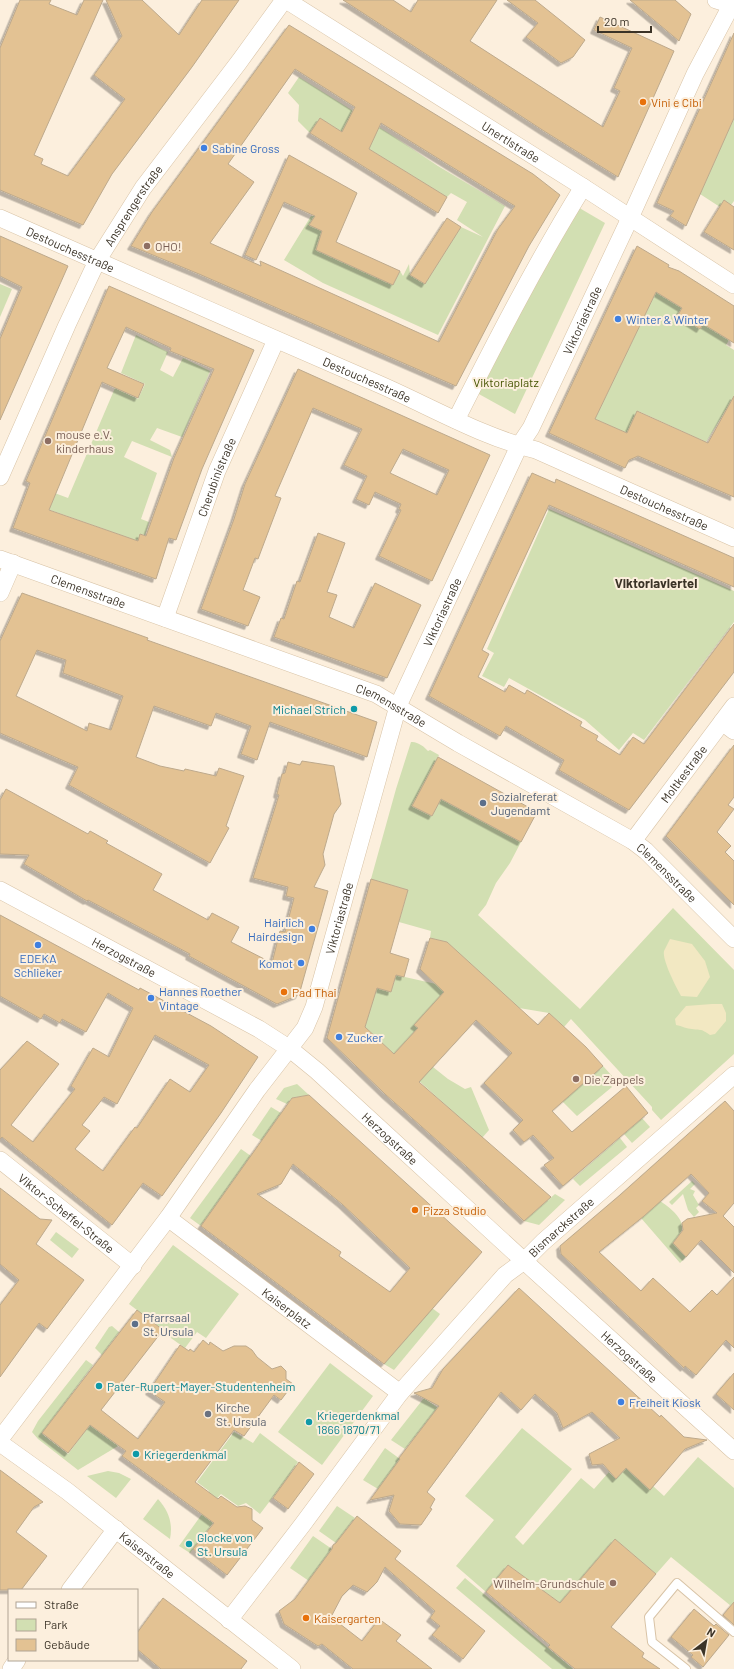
<svg xmlns="http://www.w3.org/2000/svg" width="734" height="1669" viewBox="0 0 734 1669" font-family="Barlow,sans-serif">
<defs>
<filter id="shadow"><feDropShadow dx="-3.5" dy="3.5" stdDeviation="0" flood-color="#0004"/></filter>
</defs>
<rect width="100%" height="100%" fill="#fcefdd"/>
<g fill="#d2dfb2">
<path d="M299,77L390,134L438,166L505,206L438,335L323,283L284,260L311,216H315L309,225L322,231L316,250L393,285L400,271L403,276L409,264L410,275L425,284L461,227L483,237L457,220L467,202L451,193L447,197L369,149L372,141L346,125L342,132L320,118L310,133L298,121L299,105L288,93Z"/>
<path d="M734,118V201L731,205L724,201L720,207L700,194Z"/>
<path d="M576,206L605,223L515,414L477,393Z"/>
<path d="M0,284L12,289L0,317Z"/>
<path d="M656,292L682,308L678,315L703,323L729,340L726,345L734,350V408L729,405L706,442L638,411L627,433L595,419Z"/>
<path d="M136,335L168,352L160,370L173,377L183,358L210,371L182,437L157,428L150,440L170,450L172,457L132,441L124,457L157,473L141,519L149,522L145,535L140,534L138,541L50,510L48,502L52,492L68,498L115,388L138,399L145,384L121,373Z"/>
<path d="M549,509L734,591V622L644,740L633,733L619,750L585,720L509,678L504,687L482,676L494,653L487,649Z"/>
<path d="M411,742C417,741 425,747 428,751L430,750L439,755L412,806L432,816L441,799L521,842L510,863L496,883L486,905L478,915L580,1009L673,908L734,970V1054L661,1120L652,1110V1107L571,1019L564,1027L549,1013L519,1008L447,942L430,938L431,931L399,922L408,890L371,879L396,789Z"/>
<path d="M396,975L436,984L463,1009L414,1025L418,1028L394,1054L365,1027L376,988L391,992Z"/>
<path d="M603,1066L613,1077L608,1082L612,1087L577,1116L562,1101Z"/>
<path d="M433,1067L448,1079L465,1089L471,1087L489,1130L482,1138L407,1070Z"/>
<path d="M297,1084L309,1095L292,1098L287,1104L276,1099L284,1088Z"/>
<path d="M271,1107L281,1113L262,1141L252,1135Z"/>
<path d="M642,1118L650,1127L632,1143L624,1134Z"/>
<path d="M620,1138L627,1147L580,1186L573,1179Z"/>
<path d="M241,1149L251,1156L201,1226L190,1218Z"/>
<path d="M692,1181L695,1184L690,1189L695,1191L693,1195L699,1205L696,1208L699,1212L694,1217L688,1210L683,1194L672,1205L669,1202Z"/>
<path d="M555,1194L565,1200L539,1225L524,1221Z"/>
<path d="M660,1201C668,1206 684,1218 682,1229C682,1233 676,1239 674,1243L686,1257L680,1263L641,1218Z"/>
<path d="M56,1232L79,1249L72,1258L50,1240Z"/>
<path d="M173,1245L239,1294L206,1338L197,1332L185,1348L161,1331L162,1329L129,1304Z"/>
<path d="M432,1308L440,1314L438,1317L394,1370L384,1364Z"/>
<path d="M112,1326L119,1332L102,1355L95,1348L109,1327Z"/>
<path d="M86,1360L93,1365L42,1434L68,1454L90,1425L118,1446L78,1470L38,1439L32,1432L38,1421Z"/>
<path d="M330,1363L373,1396L322,1465L278,1432Z"/>
<path d="M424,1398L438,1408L405,1449L391,1440Z"/>
<path d="M522,1428L572,1469L515,1537L523,1545L581,1478L594,1489L609,1472L616,1479L626,1468L650,1490L653,1486L664,1496L698,1457L734,1488V1602L731,1606L671,1557L656,1574L615,1539L560,1603L508,1565L486,1592L456,1566L494,1520L465,1496Z"/>
<path d="M234,1432L253,1443L260,1433L298,1462L291,1472L297,1477L286,1480L260,1514L246,1503L238,1506L221,1494L214,1502L206,1496L209,1491L197,1482Z"/>
<path d="M385,1448L400,1459L378,1489L363,1480Z"/>
<path d="M108,1471L119,1473L131,1479L116,1498L87,1476Z"/>
<path d="M158,1499C169,1511 173,1524 170,1539L143,1519Z"/>
<path d="M337,1506L355,1518L336,1543L319,1531Z"/>
<path d="M202,1514L213,1523L190,1553L179,1546Z"/>
<path d="M313,1536L332,1549L309,1581L290,1568Z"/>
<path d="M465,1578L573,1669H552L456,1588Z"/>
</g>
<g fill="#f2e8c2">
<path d="M670,939L692,944L705,961L710,977L697,997L681,996C676,987 662,960 664,951C666,947 668,943 670,939Z"/>
<path d="M712,1004H722L726,1013V1021L715,1034L710,1035C700,1028 703,1031 692,1029C687,1029 682,1026 676,1025L675,1019L686,1006Z"/>
</g>
<g fill="#e3c293" stroke="#bda98c" fill-rule="evenodd" filter="url(#shadow)">
<path d="M20,0H51L49,4L77,15L84,0H103L34,155L43,159L41,164L68,176L125,99L94,75L122,36L106,0H142L179,35L202,0H239L192,67L112,174L83,225L0,190V48Z"/>
<path d="M343,0H393L411,12L418,0H497L470,41L603,127L620,91L614,88L632,48L594,30L600,17L674,51L618,177L544,131Z"/>
<path d="M507,0H535L585,40L573,57L561,63L526,37L538,23Z"/>
<path d="M630,0H675L691,14L679,41Z"/>
<path d="M289,25L533,174L560,195L529,246L456,386L199,274L131,246L152,212ZM295,69L355,107L342,132L320,118L310,133L438,213L447,197L369,149L381,123L515,206L498,229L439,342L260,261L261,266L210,243L254,182L228,164Z"/>
<path d="M734,33V118L686,226L670,216L674,211L657,203Z"/>
<path d="M289,155L357,193L336,242L400,271L393,285L316,250L322,231L309,225L315,216L284,202L256,260L245,255Z"/>
<path d="M724,200L734,207V250L704,232Z"/>
<path d="M447,218L461,227L425,284L410,275Z"/>
<path d="M0,236L68,266L0,420V339L22,287L0,276Z"/>
<path d="M637,246L669,265L668,267L679,271L734,306V343L703,324L700,329L678,315L682,308L656,292L595,419L627,433L637,411L708,443L734,396V497L638,456L629,460L625,468L549,433Z"/>
<path d="M109,286L254,350L202,469L176,540L169,538L156,579L13,528L30,483L26,481ZM126,327L171,348L170,351L214,369L174,458L146,536L140,534L138,541L49,510L102,382L138,398L144,384L107,368Z"/>
<path d="M298,369L490,455L432,581L379,556L401,510L399,509L401,504L375,492L369,505L356,499L367,476L344,465L362,429L313,408L275,496L281,498L258,559L255,558L243,590L260,597L248,626L201,609L234,519L245,484ZM403,449L449,470L437,495L390,473Z"/>
<path d="M532,473L555,483L556,479L734,558V587L549,505L482,650L489,654L478,677L505,692L509,685L525,694L527,690L582,722L580,726L598,736L596,740L620,755L633,737L644,744L734,624V672L629,810L559,770L564,760L506,726L500,736L429,696Z"/>
<path d="M318,533L345,543L327,592L337,595L329,617L354,628L375,583L421,605L387,678L274,637L281,618L284,619L297,581L300,582Z"/>
<path d="M22,593L148,638L147,640L377,722L367,757L270,722L257,760L241,754L251,726L216,713L211,726L154,706L136,757L160,766L184,771L185,769L216,776L219,768L244,776L226,826L229,828L210,863L69,785L78,767L0,733V641ZM37,650L66,660L63,673L123,696L111,730L89,723L87,731L16,696Z"/>
<path d="M734,745V797L728,805L734,809L717,832L731,846L725,852L734,861V905L666,836Z"/>
<path d="M438,757L537,812L521,842L441,799L432,816L412,806Z"/>
<path d="M302,761L334,766L341,804L334,814L323,854L325,865L314,887L328,891L299,995L277,1004L189,956L190,954L88,900L87,901L24,864L29,855L0,854V800L6,789L88,834L90,831L108,841L106,843L162,874L153,890L208,920L212,913L239,927L231,942L272,963L280,931L285,932L294,898L286,896L288,887L253,878L279,795L277,794L282,774L285,773L288,762L300,765Z"/>
<path d="M371,879L408,890L390,953L409,959L404,977L396,975L391,992L377,988L365,1027L394,1054L418,1028L414,1025L444,992L420,969L430,938L447,942L538,1025L549,1013L586,1047L603,1066L552,1111L572,1132L626,1086L648,1113L563,1186L544,1165L554,1158L533,1135L524,1142L513,1130L523,1120L484,1083L512,1053L476,1020L419,1082L551,1197L524,1221L466,1166L385,1094L327,1038Z"/>
<path d="M0,915L139,990L140,988L211,1026L258,1057L221,1113L162,1196L143,1183L112,1225L2,1137L0,1139V1070L27,1041L59,1064L11,1125L33,1142L75,1089L71,1086L93,1048L109,1057L133,1008L108,993L86,1032L62,1019L60,1023L44,1014L41,1019L0,996ZM155,1035L209,1065L190,1092L170,1079L137,1128L135,1127L103,1171L75,1149L90,1131L82,1125L104,1097L117,1104Z"/>
<path d="M309,1095L482,1252L384,1364L201,1226L292,1098ZM293,1164L342,1204L410,1268L390,1292L339,1256L341,1252L257,1194L281,1184Z"/>
<path d="M725,1101L734,1111V1203L723,1216L734,1227V1273L701,1240L686,1257L673,1243L683,1230L682,1223L687,1219L717,1213L702,1201L709,1193L691,1174L644,1216L599,1252L641,1291L653,1278L690,1312L712,1290L717,1295L734,1277V1348L726,1340L696,1375L685,1366L684,1368L561,1254L560,1246L620,1195Z"/>
<path d="M0,1188L40,1219L52,1220L36,1244L84,1280L47,1329L39,1323L0,1377V1305L19,1280L0,1264Z"/>
<path d="M519,1288L660,1417L661,1415L684,1437L707,1440L685,1449L650,1490L626,1468L616,1479L603,1464L592,1465L589,1454L620,1438L592,1412L563,1428L557,1413L535,1394L521,1410L501,1392L427,1492L435,1499L430,1508L432,1509L421,1525L400,1524L389,1511L394,1495L370,1500L400,1459L399,1458L439,1406L414,1393L432,1388L443,1369Z"/>
<path d="M137,1310L163,1330L101,1410L138,1439L165,1402L149,1391L180,1345L189,1351L190,1349L194,1352L203,1340L209,1345L210,1342L223,1351L234,1346H246L252,1350L257,1357L272,1369L281,1366L286,1371V1379L293,1384L281,1400L274,1395L244,1436L234,1430L195,1482L218,1499L221,1496L237,1507L245,1506L252,1509V1520L263,1528L227,1575L193,1549L214,1523L122,1456L126,1451L90,1425L68,1453L42,1433Z"/>
<path d="M734,1373V1410L716,1394Z"/>
<path d="M299,1462L314,1474L288,1509L273,1498Z"/>
<path d="M0,1470L43,1502L34,1507L16,1532L47,1556L21,1590H0Z"/>
<path d="M357,1516L401,1551L395,1559L485,1631L463,1659L432,1635L440,1626L430,1618L435,1611L385,1567L377,1582L367,1592L353,1585L342,1596L331,1617L362,1641L379,1619L401,1635L396,1641L432,1669H353L322,1644L318,1646L284,1624L279,1611L295,1599L332,1549L333,1545L336,1543Z"/>
<path d="M615,1539L656,1574L611,1627L644,1653L642,1657L660,1669H575L548,1647L550,1645L486,1592L508,1565L560,1603Z"/>
<path d="M163,1598L247,1661L241,1669H161L137,1649V1633Z"/>
<path d="M734,1602V1625L723,1615Z"/>
<path d="M694,1609L714,1626L716,1624L729,1635L703,1667L691,1657L693,1655L671,1637Z"/>
</g>
<g fill="none" stroke-linecap="round" stroke-linejoin="round">
<g stroke="#d8c3a6" stroke-width="10">
<path id="lane" d="M686,1669L652,1642L649,1617L677,1583L734,1632"/>
</g>
<g stroke="#d8c3a6" stroke-width="18">
<g id="street">
<path id="s1" d="M286,0L583,187L734,285"/>
<path d="M716,0L732,5"/>
<path id="s2" d="M0,218C125,273 249,328 374,382C428,405 479,436 536,450L734,538"/>
<path d="M456,420C496,341 536,263 583,187"/>
<path id="s3" d="M0,477L67,325L97,261L143,188L239,62L284,0"/>
<path id="s4" d="M0,559L376,694L458,743L633,841L646,851L734,939"/>
<path d="M0,593L13,563"/>
<path id="s5" d="M165,618L217,471L276,340"/>
<path d="M722,722L734,731"/>
<path id="s6" d="M633,841L734,706"/>
<path id="s7" d="M0,890L259,1029L290,1049L317,1071L524,1261L734,1451"/>
<path id="s8" d="M0,1160L133,1266"/>
<path id="s9" d="M168,1218L400,1393"/>
<path id="s10" d="M0,1439L168,1218L257,1090L305,1028L314,1007L398,706L519,446L531,428L630,218L695,74L734,0"/>
<path id="s11" d="M0,1443L67,1491L292,1669"/>
<path d="M70,1590L116,1529"/>
<path id="s12" d="M229,1620L303,1524L400,1393L505,1275L524,1261L543,1242L734,1075"/>
<path d="M11,1669L17,1660"/>
</g>
</g>
<use href="#lane" stroke="#fff" stroke-width="8"/>
<use href="#street" stroke="#fff" stroke-width="17"/>
</g>
<g fill="#e8710a" stroke="#fcefdd" stroke-width="1.5">
<circle cx="643" cy="102" r="4"/>
<circle cx="284" cy="992" r="4"/>
<circle cx="415" cy="1210" r="4"/>
<circle cx="306" cy="1618" r="4"/>
</g>
<g fill="#3f7fe0" stroke="#fcefdd" stroke-width="1.5">
<circle cx="204" cy="148" r="4"/>
<circle cx="618" cy="319" r="4"/>
<circle cx="312" cy="929" r="4"/>
<circle cx="38" cy="945" r="4"/>
<circle cx="301" cy="963" r="4"/>
<circle cx="151" cy="998" r="4"/>
<circle cx="339" cy="1037" r="4"/>
<circle cx="621" cy="1402" r="4"/>
</g>
<g fill="#8d6e63" stroke="#fcefdd" stroke-width="1.5">
<circle cx="147" cy="246" r="4"/>
<circle cx="48" cy="441" r="4"/>
<circle cx="576" cy="1079" r="4"/>
<circle cx="613" cy="1583" r="4"/>
</g>
<g fill="#0f9aa8" stroke="#fcefdd" stroke-width="1.5">
<circle cx="354" cy="709" r="4"/>
<circle cx="99" cy="1386" r="4"/>
<circle cx="309" cy="1422" r="4"/>
<circle cx="136" cy="1454" r="4"/>
<circle cx="189" cy="1544" r="4"/>
</g>
<g fill="#5c6f8a" stroke="#fcefdd" stroke-width="1.5">
<circle cx="483" cy="803" r="4"/>
<circle cx="135" cy="1324" r="4"/>
</g>
<circle fill="#6b7280" stroke="#fcefdd" stroke-width="1.5" cx="208" cy="1414" r="4"/>
<g text-anchor="middle" dominant-baseline="central" stroke-width="4" stroke-linejoin="round" paint-order="stroke">
<g font-size="12" fill="#c56008" stroke="#fcefdd" text-anchor="start">
<text x="651" y="102">Vini e Cibi</text>
<text x="292" y="992">Pad Thai</text>
<text x="423" y="1210">Pizza Studio</text>
<text x="314" y="1618">Kaisergarten</text>
</g>
<g font-size="12" fill="#3b3327" stroke="#fcefdd">
<text stroke="none"><textPath href="#s1" startOffset="266">Unertlstraße</textPath></text>
<text stroke="none"><textPath href="#s3" startOffset="303">Ansprengerstraße</textPath></text>
<text stroke="none"><textPath href="#s2" startOffset="77">Destouchesstraße</textPath></text>
<text stroke="none"><textPath href="#s10" startOffset="1275">Viktoriastraße</textPath></text>
<text stroke="none"><textPath href="#s2" startOffset="401">Destouchesstraße</textPath></text>
<text stroke="none"><textPath href="#s5" startOffset="150">Cherubinistraße</textPath></text>
<text stroke="none"><textPath href="#s2" startOffset="725">Destouchesstraße</textPath></text>
<text stroke="none"><textPath href="#s4" startOffset="94">Clemensstraße</textPath></text>
<text stroke="none"><textPath href="#s10" startOffset="951">Viktoriastraße</textPath></text>
<text stroke="none"><textPath href="#s4" startOffset="418">Clemensstraße</textPath></text>
<text stroke="none"><textPath href="#s6" startOffset="84">Moltkestraße</textPath></text>
<text stroke="none"><textPath href="#s4" startOffset="742">Clemensstraße</textPath></text>
<text stroke="none"><textPath href="#s10" startOffset="627">Viktoriastraße</textPath></text>
<text stroke="none"><textPath href="#s7" startOffset="141">Herzogstraße</textPath></text>
<text stroke="none"><textPath href="#s7" startOffset="465">Herzogstraße</textPath></text>
<text stroke="none"><textPath href="#s8" startOffset="85">Viktor-Scheffel-Straße</textPath></text>
<text stroke="none"><textPath href="#s12" startOffset="516">Bismarckstraße</textPath></text>
<text stroke="none"><textPath href="#s9" startOffset="149">Kaiserplatz</textPath></text>
<text stroke="none"><textPath href="#s7" startOffset="789">Herzogstraße</textPath></text>
<text stroke="none"><textPath href="#s11" startOffset="185">Kaiserstraße</textPath></text>
</g>
<g font-size="12" fill="#366cbe" stroke="#fcefdd" text-anchor="start">
<text x="212" y="148">Sabine Gross</text>
<text x="626" y="319">Winter &amp; Winter</text>
<text x="304" y="922" text-anchor="end">Hairlich<tspan x="304" dy="14">Hairdesign</tspan></text>
<text x="38" y="958" text-anchor="middle">EDEKA<tspan x="38" dy="14">Schlieker</tspan></text>
<text x="293" y="963" text-anchor="end">Komot</text>
<text x="159" y="991">Hannes Roether<tspan x="159" dy="14">Vintage</tspan></text>
<text x="347" y="1037">Zucker</text>
<text x="629" y="1402">Freiheit Kiosk</text>
</g>
<g font-size="12" fill="#785e54" stroke="#fcefdd" text-anchor="start">
<text x="155" y="246">OHO!</text>
<text x="56" y="434">mouse e.V.<tspan x="56" dy="14">kinderhaus</tspan></text>
<text x="584" y="1079">Die Zappels</text>
<text x="605" y="1583" text-anchor="end">Wilhelm-Grundschule</text>
</g>
<g font-size="12" fill="#455400" stroke="#fcefdd">
<text x="506" y="382">Viktoriaplatz</text>
</g>
<g font-size="12" fill="#0d838f" stroke="#fcefdd" text-anchor="start">
<text x="346" y="709" text-anchor="end">Michael Strich</text>
<text x="107" y="1386">Pater-Rupert-Mayer-Studentenheim</text>
<text x="317" y="1415">Kriegerdenkmal<tspan x="317" dy="14">1866 1870/71</tspan></text>
<text x="144" y="1454">Kriegerdenkmal</text>
<text x="197" y="1537">Glocke von<tspan x="197" dy="14">St. Ursula</tspan></text>
</g>
<g font-size="12" fill="#4e5e75" stroke="#fcefdd" text-anchor="start">
<text x="491" y="796">Sozialreferat<tspan x="491" dy="14">Jugendamt</tspan></text>
<text x="143" y="1317">Pfarrsaal<tspan x="143" dy="14">St. Ursula</tspan></text>
</g>
<g font-size="12" fill="#5b616d" stroke="#fcefdd" text-anchor="start">
<text x="216" y="1407">Kirche<tspan x="216" dy="14">St. Ursula</tspan></text>
</g>
<g font-size="13" font-weight="bold" fill="#3b3327" stroke="#fcefdd">
<text x="656" y="583">Viktoriaviertel</text>
</g>
</g>
<rect x="8" y="1589" width="130" height="72" fill="#fcefdd" stroke="#afa494"/>
<rect x="16" y="1602" width="20" height="6" fill="#ffffff" stroke="#afa494"/>
<text x="44" y="1609" font-size="12" fill="#3b3327">Straße</text>
<rect x="16" y="1619" width="20" height="12" fill="#d2dfb2" stroke="#afa494"/>
<text x="44" y="1629" font-size="12" fill="#3b3327">Park</text>
<rect x="16" y="1639" width="20" height="12" fill="#e3c293" stroke="#afa494"/>
<text x="44" y="1649" font-size="12" fill="#3b3327">Gebäude</text>
<g transform="translate(706 1641) rotate(31)" stroke="#fcefdd" stroke-width="3" paint-order="stroke">
<path d="M0-3L7 15L0 10L-7 15Z" fill="#3b3327"/>
<text y="-6" font-size="11" font-weight="bold" text-anchor="middle" fill="#3b3327">N</text>
</g>
<path d="M598 26v6h53v-6" fill="none" stroke="#3b3327" stroke-width="2"/>
<text x="604" y="26" font-size="12" fill="#3b3327" stroke="#fcefdd" stroke-width="3" paint-order="stroke">20 m</text>
</svg>
